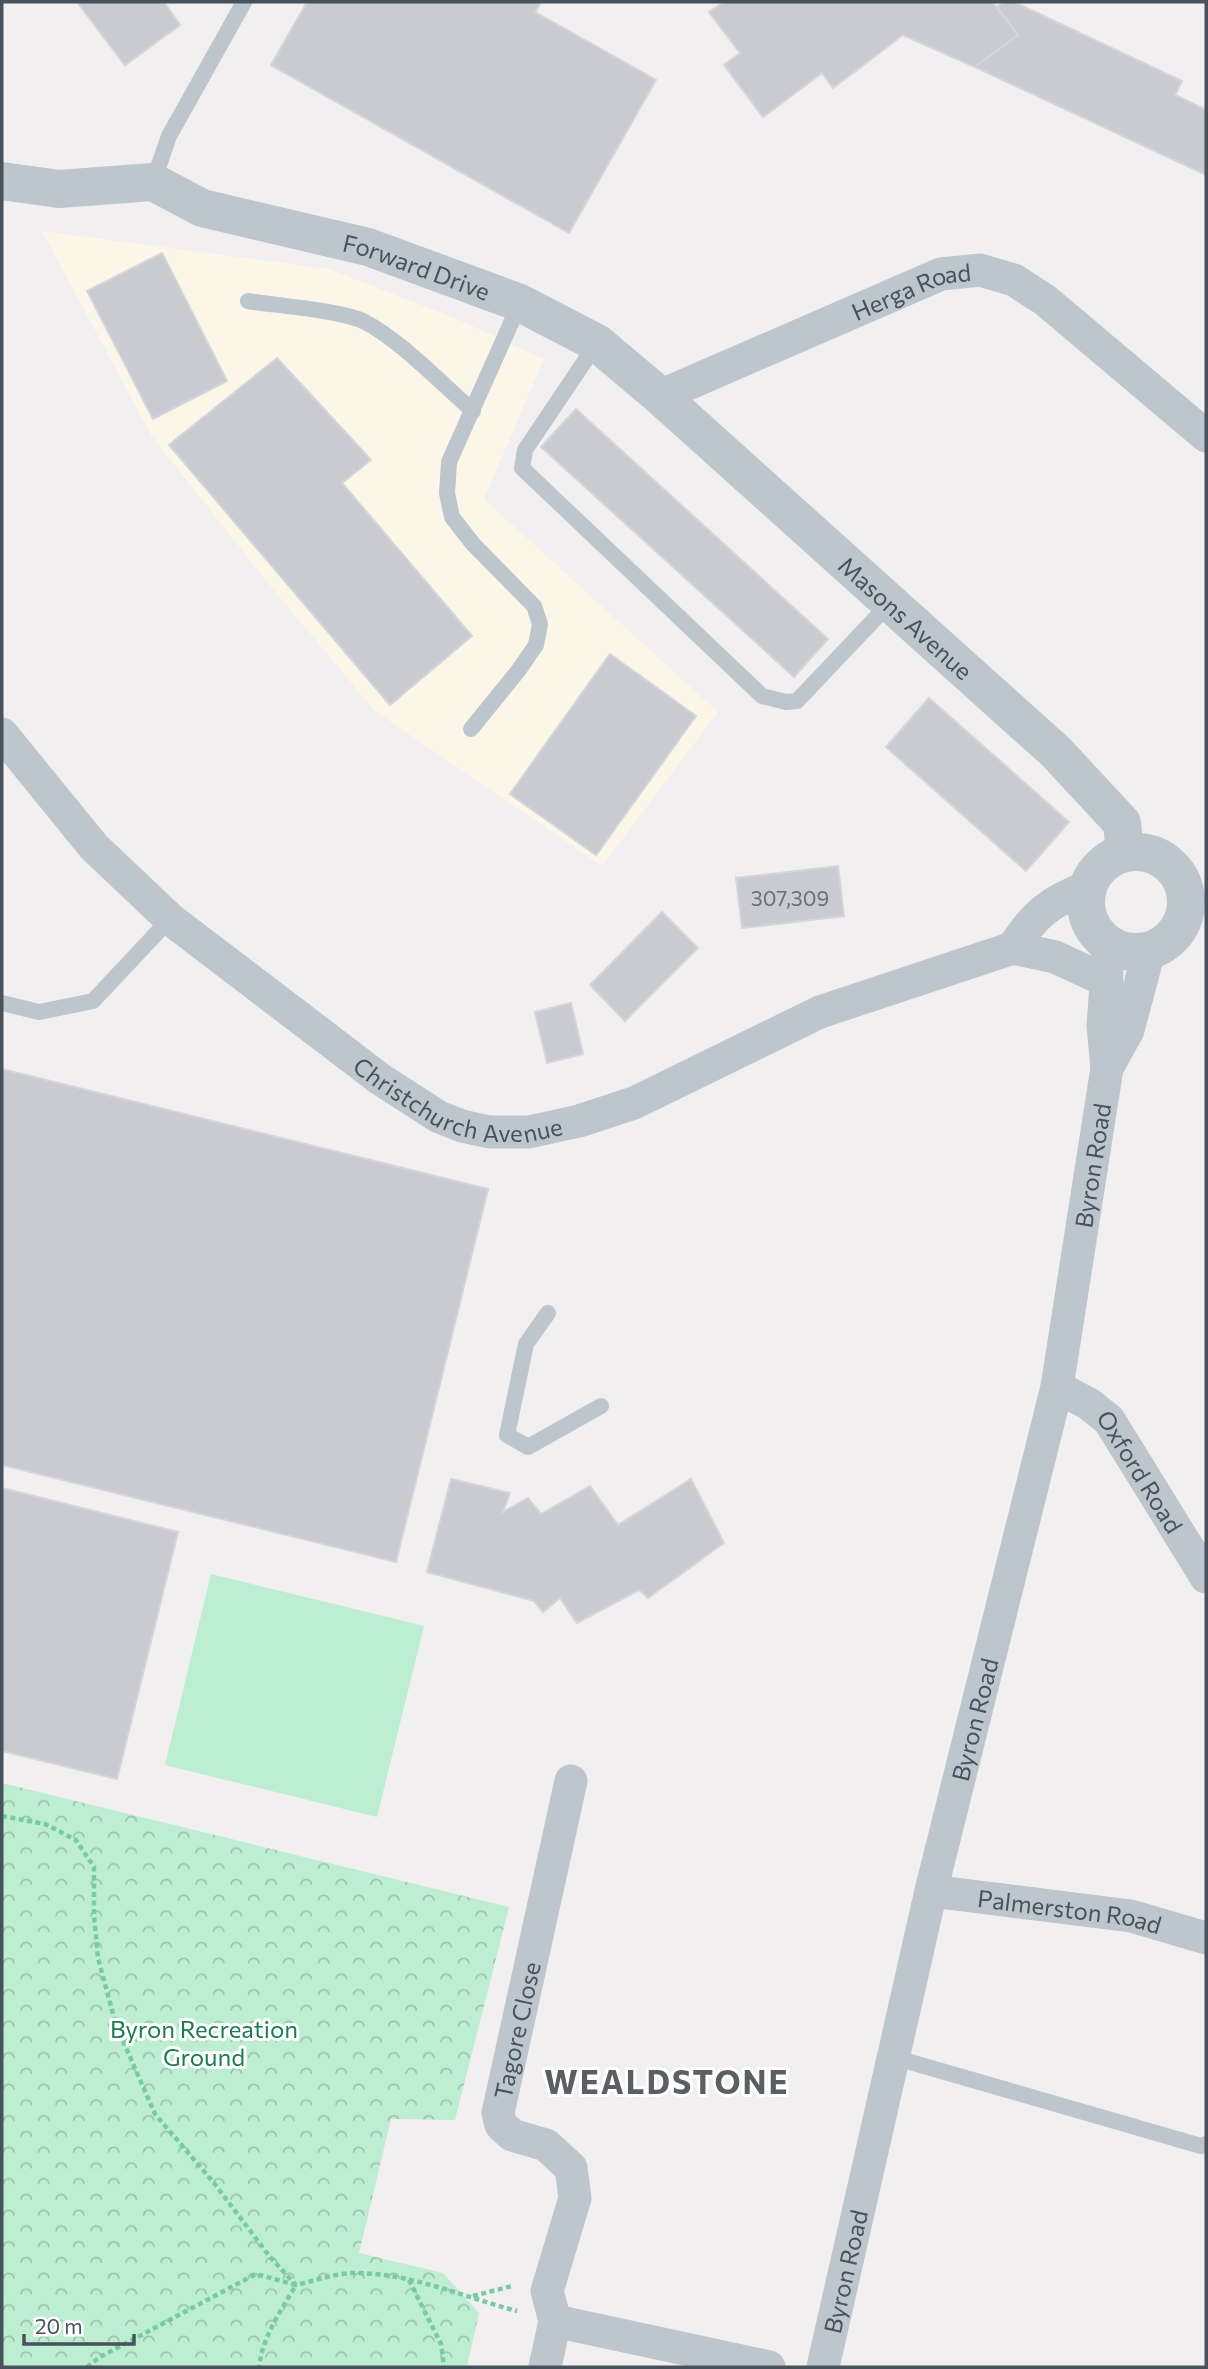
<svg xmlns="http://www.w3.org/2000/svg" width="1208" height="2369" viewBox="0 0 1208 2369" font-family="Commissioner,sans-serif">
<defs>
<pattern id="forest-crowns" width="20" height="18" patternUnits="userSpaceOnUse" patternTransform="scale(1.75)"><rect width="20" height="18" fill="#beeed1"/><path d="M2 6a3 3 0 1 1 6 0M12 15a3 3 0 1 1 6 0" fill="none" stroke="#9cc3ad"/></pattern>
</defs>
<rect width="100%" height="100%" fill="#f1efef"/>
<path fill="#fbf6e8" d="M42,231L329,269L457,319L544,359L484,499L718,712L602,866L375,711L263,577L151,435Z"/>
<path fill="#beeed1" d="M211,1574L424,1626L377,1817L165,1765Z"/>
<path fill="url(#forest-crowns)" d="M2,1783L509,1907L455,2120L391,2119L359,2253L443,2273L479,2313L467,2367H2Z"/>
<g fill="#c9cbd1" stroke="#d3d5da" stroke-width="2">
<path d="M77,2H164L180,25L125,65Z"/>
<path d="M307,2H541L535,12L656,80L569,233L271,65Z"/>
<path d="M724,2H992L1018,35L975,67L903,35L833,88L822,73L763,117L724,65L740,53L709,12Z"/>
<path d="M1004,2H1014L1182,81L1175,95L1206,110V175L975,67L1018,35L997,7Z"/>
<path d="M162,253L227,381L153,419L87,291Z"/>
<path d="M277,358L371,460L342,483L472,636L390,705L169,445Z"/>
<path d="M576,409L828,639L794,677L541,447Z"/>
<path d="M610,654L696,716L596,855L510,794Z"/>
<path d="M929,698L1069,822L1026,871L886,747Z"/>
<path d="M838,866L844,916L742,928L736,878Z"/>
<path d="M662,912L698,948L625,1021L590,985Z"/>
<path d="M571,1003L583,1054L547,1063L535,1012Z"/>
<path d="M2,1069L488,1189L396,1562L2,1465Z"/>
<path d="M451,1479L510,1493L503,1512L528,1498L541,1514L590,1486L618,1525L691,1479L724,1543L648,1598L639,1590L577,1623L560,1598L543,1612L534,1601L427,1572Z"/>
<path d="M2,1488L178,1532L117,1779L2,1751Z"/>
</g>
<g fill="none" stroke-linecap="round" stroke-linejoin="round">
<g stroke="#77cba2" stroke-width="4.5" stroke-dasharray="5 3.5" stroke-linecap="butt">
<path d="M2,1816L45,1824L76,1840L94,1867V1916L98,1958L116,2025L155,2114L214,2183L270,2257L296,2285C314,2281 336,2273 354,2273C412,2273 463,2297 517,2311"/>
<path d="M409,2280L441,2344L444,2367"/>
<path d="M473,2296L512,2286"/>
<path d="M87,2367L100,2357L256,2274L296,2285C280,2312 263,2336 259,2367"/>
</g>
<g stroke="#bdc6cd" stroke-width="16">
<path d="M153,182L169,136L244,2"/>
<path d="M248,301C278,306 340,310 365,322C400,340 443,385 473,411"/>
<path d="M597,343L525,450L522,468L762,696L786,702L797,701L890,603"/>
<path d="M471,729L518,671L536,645L540,624L534,606L473,544L452,517L447,493L449,462L520,303"/>
<path d="M2,1003L39,1012L93,1001L170,919"/>
<path d="M548,1313L526,1344L507,1435L528,1447L601,1406"/>
<path d="M893,2057L1201,2146L1206,2144"/>
</g>
<g stroke="#bdc6cd" stroke-width="33">
<path id="s1" d="M660,396L941,274L980,270L1014,280L1045,300L1206,436"/>
<path id="s2" d="M2,734L94,847L170,919L380,1079L439,1117L462,1126L489,1132H529L579,1121L634,1103L820,1012L1013,948L1055,957L1107,981"/>
<path d="M1013,948C1034,914 1051,901 1088,887"/>
<path d="M1107,1068L1128,1030L1149,951"/>
<path id="s3" d="M1057,1387L1089,1404L1109,1420L1206,1577"/>
<path id="s4" d="M931,1891L1131,1916L1206,1938"/>
<path d="M555,2321L769,2367"/>
<path id="s5" d="M545,2367L555,2321L547,2291L575,2198L571,2168L546,2145L512,2135L501,2125L498,2113L571,1781"/>
<path id="s6" d="M823,2367L931,1891L1057,1387L1107,1068L1103,1026L1109,944"/>
</g>
<g stroke="#bdc6cd" stroke-width="38">
<path id="s7" d="M2,181L59,189L153,182L202,208L368,247L520,303L597,343L660,396L1056,752L1122,823L1125,853"/>
<circle cx="1136" cy="902" r="50"/>
</g>
</g>
<g text-anchor="middle" dominant-baseline="central" stroke-width="6" stroke-linejoin="round" paint-order="stroke">
<g font-size="21" fill="#687079">
<text x="790" y="897">307,309</text>
</g>
<g font-size="24" fill="#47525c" stroke="#fff">
<text stroke="none"><textPath href="#s7" startOffset="430">Forward Drive</textPath></text>
<text stroke="none"><textPath href="#s1" startOffset="273">Herga Road</textPath></text>
<text stroke="none"><textPath href="#s7" startOffset="1040">Masons Avenue</textPath></text>
<text stroke="none"><textPath href="#s2" startOffset="598">Christchurch Avenue</textPath></text>
<text stroke="none"><textPath href="#s6" startOffset="1232">Byron Road</textPath></text>
<text stroke="none"><textPath href="#s3" startOffset="122">Oxford Road</textPath></text>
<text stroke="none"><textPath href="#s6" startOffset="665">Byron Road</textPath></text>
<text stroke="none"><textPath href="#s4" startOffset="140">Palmerston Road</textPath></text>
<text stroke="none"><textPath href="#s5" startOffset="387">Tagore Close</textPath></text>
<text stroke="none"><textPath href="#s6" startOffset="98">Byron Road</textPath></text>
</g>
<g font-size="24" fill="#1a7b4b" stroke="#fff">
<text x="204" y="2028">Byron Recreation<tspan x="204" dy="28">Ground</tspan></text>
</g>
<g font-size="32" font-weight="bold" letter-spacing="2" fill="#5b5f63" stroke="#fff">
<text x="667" y="2081">WEALDSTONE</text>
</g>
</g>
<rect width="1208" height="2369" fill="none" stroke="#47525c" stroke-width="7"/>
<path d="M24 2334v10h110v-10" fill="none" stroke="#47525c" stroke-width="3.5"/>
<text x="35" y="2334" font-size="21" fill="#47525c" stroke="#ffffff" stroke-width="5" paint-order="stroke">20 m</text>
</svg>
